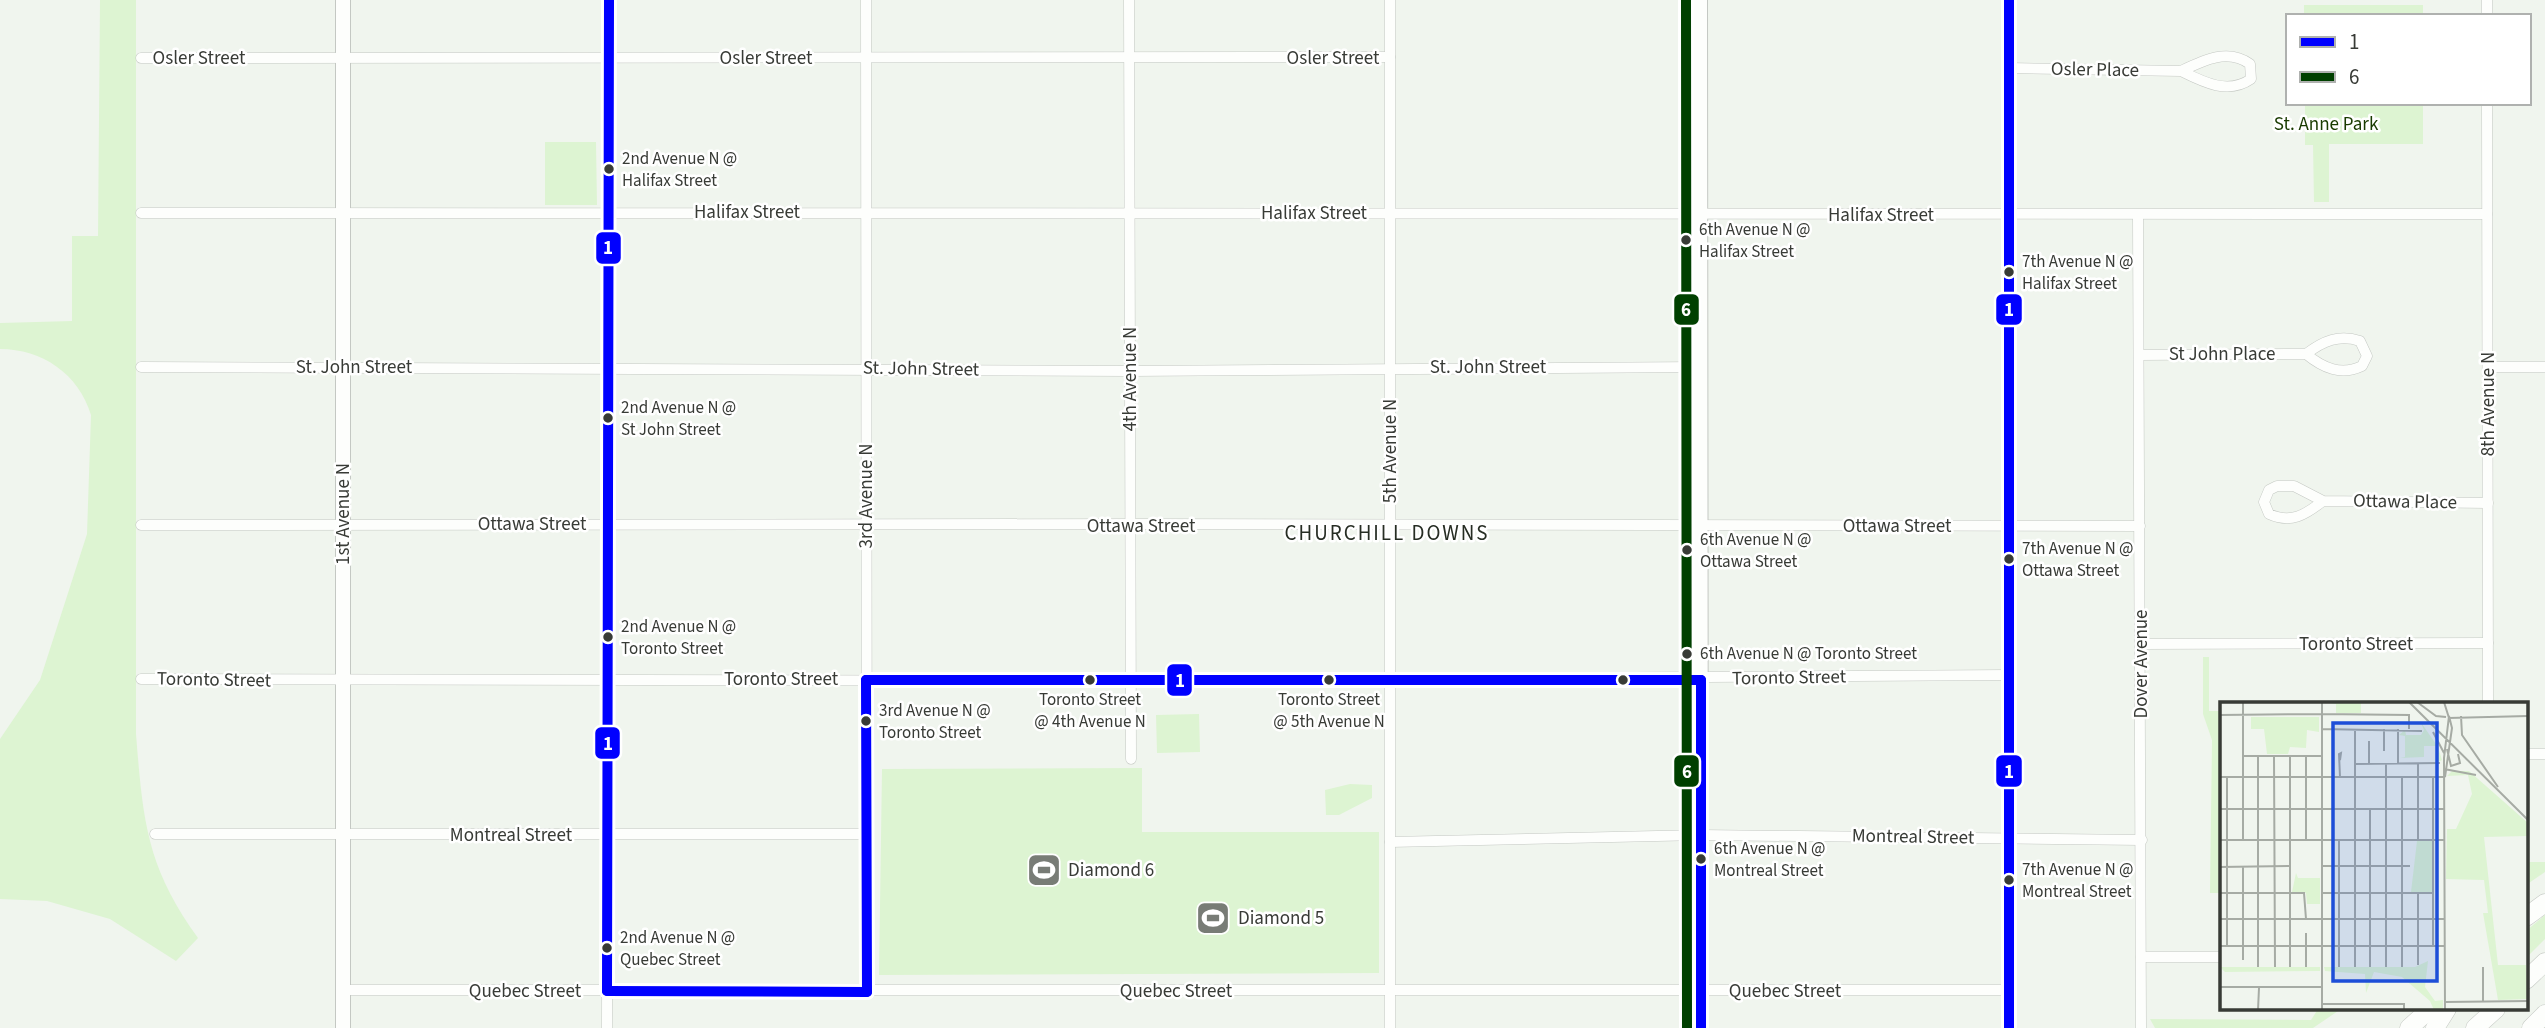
<svg xmlns="http://www.w3.org/2000/svg" width="2545" height="1028" viewBox="0 0 2545 1028" font-family="'Source Sans 3',sans-serif">
<rect width="100%" height="100%" fill="#f0f5ee"/>
<g fill="#ddf4d2">
<path d="M100,0H136V734C143,820 146,866 198,938L176,961L110,919L47,901L0,899V739L40,680L87,534L91,415C79,374 42,349 0,349V323L72,321V236H98Z"/>
<rect x="2304" y="5" width="119" height="11"/>
<path d="M2305,103H2423V144H2329V202H2314L2313,145H2305Z"/>
<path d="M545,142H596L597,205H545Z"/>
<path d="M2203,657H2209V711H2221V893H2210L2212,740L2203,714Z"/>
<path d="M1199,714L1200,752L1157,753L1156,715Z"/>
<path d="M1142,768V832H1379V973L879,975L882,769Z"/>
<path d="M1350,784L1372,785V798L1339,815H1326L1325,790Z"/>
<path d="M2526,862H2545V872L2526,885Z"/>
<path d="M2545,915V939L2526,958V931Z"/>
<path d="M2318,1009H2341L2313,1028H2155L2150,1019L2311,1020Z"/>
</g>
<g fill="none" stroke-linecap="round" stroke-linejoin="round">
<g stroke="#c4c8c3" stroke-width="11">
<g id="street">
<path d="M866,0L867,992"/>
<path d="M1129,0L1131,759"/>
<path d="M2009,0V1028"/>
<path d="M2487,0V16"/>
<path d="M141,58L1390,57"/>
<path d="M2009,68L2181,71C2203,82 2228,95 2251,79L2250,64C2228,48 2204,60 2181,71"/>
<path d="M2487,103L2488,704"/>
<path d="M141,213L2487,214"/>
<path d="M2138,216L2141,1028"/>
<path d="M2139,355L2306,354C2323,341 2339,334 2360,341L2367,356L2362,366C2341,376 2323,368 2306,354"/>
<path d="M141,367L1130,371L1700,367"/>
<path d="M2488,367H2545"/>
<path d="M2323,501C2305,515 2291,524 2269,514L2264,502L2269,490L2277,486H2294L2323,501L2488,503"/>
<path d="M141,525C807,523 1474,524 2140,526"/>
<path d="M2141,644L2488,643"/>
<path d="M141,679L1131,681L2009,675"/>
<path d="M2526,754H2545"/>
<path d="M155,834H866"/>
<path d="M1390,842L1701,835L2142,840"/>
<path d="M2141,957H2221"/>
<path d="M343,990H2009"/>
<path d="M607,1028L609,0"/>
<path d="M1390,1028V0"/>
</g>
</g>
<g stroke="#c4c8c3" stroke-width="16">
<g id="secondary">
<path d="M343,0V1028"/>
<path d="M1700,0L1701,1028"/>
</g>
</g>
<g stroke="#c4c8c3" stroke-width="19">
<g id="highway">
<path d="M2526,917L2545,903"/>
<path d="M2526,980L2545,962"/>
<path d="M2409,1028L2430,1009"/>
<path d="M2435,1028L2447,1009"/>
<path d="M2475,1028L2496,1009"/>
<path d="M2531,1028L2545,1014"/>
</g>
</g>
<use href="#street" stroke="#fdfefc" stroke-width="10"/>
<use href="#secondary" stroke="#fdfefc" stroke-width="14"/>
<use href="#highway" stroke="#fdfefc" stroke-width="18"/>
<g stroke="#fff" stroke-width="16">
<g id="bus-1">
<path d="M2009,0V1028"/>
<path d="M866,680H1701"/>
<path d="M866,680L867,992"/>
<path d="M1701,680V1028"/>
<path d="M607,991L609,0"/>
<path d="M607,991L867,992"/>
</g>
</g>
<g stroke="#fff" stroke-width="16">
<path id="bus-2" d="M1686,0L1687,1028"/>
</g>
<use href="#bus-1" stroke="#00f" stroke-width="10"/>
<use href="#bus-2" stroke="#004000" stroke-width="10"/>
</g>
<defs>
<g id="stadium-square" transform="scale(1.75)"><rect x="-9" y="-9" width="18" height="18" rx="4" fill="#787c76" stroke="#fff"/><path d="M0-5a6.5 5 0 1 0 0 10a6.5 5 0 1 0 0-10ZM-3.5-1.8h7v3.6h-7Z" fill="#fff"/></g>
</defs>
<g fill-rule="evenodd">
<use href="#stadium-square" x="1044" y="870"/>
<use href="#stadium-square" x="1213" y="918"/>
</g>
<g fill="#383b36" stroke="#fff" stroke-width="2.5">
<circle cx="609" cy="169" r="6"/>
<circle cx="1686" cy="240" r="6"/>
<circle cx="2009" cy="272" r="6"/>
<circle cx="608" cy="418" r="6"/>
<circle cx="1687" cy="550" r="6"/>
<circle cx="2009" cy="559" r="6"/>
<circle cx="608" cy="637" r="6"/>
<circle cx="1687" cy="654" r="6"/>
<circle cx="1090" cy="680" r="6"/>
<circle cx="1329" cy="680" r="6"/>
<circle cx="1623" cy="680" r="6"/>
<circle cx="866" cy="721" r="6"/>
<circle cx="1701" cy="859" r="6"/>
<circle cx="2009" cy="880" r="6"/>
<circle cx="607" cy="948" r="6"/>
</g>
<g text-anchor="middle" dominant-baseline="central" stroke-width="5" stroke-linejoin="round" paint-order="stroke">
<g font-size="17" fill="#383b36" stroke="#fff" text-anchor="start">
<text x="622" y="159">2nd Avenue N @<tspan x="622" dy="22">Halifax Street</tspan></text>
<text x="1699" y="230">6th Avenue N @<tspan x="1699" dy="22">Halifax Street</tspan></text>
<text x="2022" y="262">7th Avenue N @<tspan x="2022" dy="22">Halifax Street</tspan></text>
<text x="621" y="408">2nd Avenue N @<tspan x="621" dy="22">St John Street</tspan></text>
<text x="1700" y="540">6th Avenue N @<tspan x="1700" dy="22">Ottawa Street</tspan></text>
<text x="2022" y="549">7th Avenue N @<tspan x="2022" dy="22">Ottawa Street</tspan></text>
<text x="621" y="627">2nd Avenue N @<tspan x="621" dy="22">Toronto Street</tspan></text>
<text x="1700" y="654">6th Avenue N @ Toronto Street</text>
<text x="1090" y="700" text-anchor="middle">Toronto Street<tspan x="1090" dy="22">@ 4th Avenue N</tspan></text>
<text x="1329" y="700" text-anchor="middle">Toronto Street<tspan x="1329" dy="22">@ 5th Avenue N</tspan></text>
<text x="879" y="711">3rd Avenue N @<tspan x="879" dy="22">Toronto Street</tspan></text>
<text x="1714" y="849">6th Avenue N @<tspan x="1714" dy="22">Montreal Street</tspan></text>
<text x="2022" y="870">7th Avenue N @<tspan x="2022" dy="22">Montreal Street</tspan></text>
<text x="620" y="938">2nd Avenue N @<tspan x="620" dy="22">Quebec Street</tspan></text>
</g>
<g font-size="19" fill="#383b36" stroke="#fff">
<text x="199" y="58">Osler Street</text>
<text x="766" y="58">Osler Street</text>
<text x="1333" y="58">Osler Street</text>
<text transform="translate(2095 70) rotate(1)">Osler Place</text>
<text x="747" y="212">Halifax Street</text>
<text x="1314" y="213">Halifax Street</text>
<text x="1881" y="215">Halifax Street</text>
<text x="2222" y="354">St John Place</text>
<text x="354" y="367">St. John Street</text>
<text x="1488" y="367">St. John Street</text>
<text transform="translate(921 369) rotate(1)">St. John Street</text>
<text transform="translate(1130 379) rotate(-90)">4th Avenue N</text>
<text transform="translate(2488 404) rotate(-90)">8th Avenue N</text>
<text transform="translate(1390 451) rotate(-90)">5th Avenue N</text>
<text transform="translate(866 496) rotate(-90)">3rd Avenue N</text>
<text transform="translate(2405 502) rotate(1)">Ottawa Place</text>
<text transform="translate(343 514) rotate(-90)">1st Avenue N</text>
<text x="532" y="524">Ottawa Street</text>
<text x="1141" y="526">Ottawa Street</text>
<text x="1897" y="526">Ottawa Street</text>
<text x="2356" y="644">Toronto Street</text>
<text transform="translate(2141 664) rotate(-90)">Dover Avenue</text>
<text transform="translate(1789 678) rotate(-1)">Toronto Street</text>
<text x="781" y="679">Toronto Street</text>
<text transform="translate(214 680) rotate(1)">Toronto Street</text>
<text x="511" y="835">Montreal Street</text>
<text transform="translate(1913 837) rotate(1)">Montreal Street</text>
<text x="525" y="991">Quebec Street</text>
<text x="1176" y="991">Quebec Street</text>
<text x="1785" y="991">Quebec Street</text>
</g>
<g font-size="19" fill="#193b00" stroke="#fff">
<text x="2326" y="124">St. Anne Park</text>
</g>
<g font-size="19" fill="#383b36" stroke="#fff" text-anchor="start">
<text x="1068" y="870">Diamond 6</text>
<text x="1238" y="918">Diamond 5</text>
</g>
<g font-size="21" letter-spacing="2" fill="#262d23" stroke="#fff">
<text x="1387" y="533">CHURCHILL DOWNS</text>
</g>
</g>
<g transform="translate(2220 702)">
<rect width="308" height="308" fill="#f0f5ee"/>
<path d="M105,0H141V11H116V2ZM31,15H99V30L87,28L86,46L70,45L68,52H47L44,27H31ZM200,19L218,45L222,58L216,61V44H204V55L180,56L185,55V34L179,33L185,28L186,33H201L204,28ZM232,69H249L308,121V134L264,135L278,263H306L308,297L278,298L263,211H268L264,178L226,177L227,127H236L252,92L248,73L227,74ZM197,139H212V190H191ZM76,171L78,176H100V202H87L86,191L72,190ZM208,259L205,285L215,299L223,298V308H214L210,299L182,275L154,270L146,291L145,272L105,269L104,265H195ZM0,265H100V269L5,270Z" fill="#ddf4d2"/>
<path fill="none" stroke="#a6aba4" stroke-width="2" d="M23,0V138M102,0V12L189,13V27M189,0L308,118M197,0L216,14L226,15M224,0L229,16L308,14M102,12V308M0,13L102,12M241,14L242,33L278,85M102,27L202,29M178,27V62M213,30L224,51M164,44V49V27M149,45V39V62M227,47L231,64L240,61L238,52M22,54H102M38,54V265M54,54L55,265M70,54V265M135,62L220,61M198,62V138M224,67L256,73M0,75H224M7,75V244M120,75L119,52L121,51L120,58M182,75V265M213,75V244M0,107H224M150,107V265M0,138H225M86,138V54M119,138V265M101,164H190M0,165L70,164M0,191H84L86,217M101,191H214M0,217H224M0,244H225M23,258V165M198,263V191M86,265V231M135,265V27M166,265V62M0,285H102M225,300L308,299M263,300V265M102,302H184V308M38,308L39,286M225,308L224,56L229,14L232,26L225,75"/>
<path fill="#1d4ed8" fill-opacity="0.15" stroke="#1d4ed8" stroke-width="3.5" d="M113,21H217V279H113Z"/>
<rect width="308" height="308" fill="none" stroke="#383b36" stroke-width="3.5"/>
</g>
<g stroke="#fff" stroke-width="2.5">
<rect x="595" y="231" width="27" height="34" rx="7" fill="#00f"/>
<rect x="1673" y="293" width="27" height="33" rx="7" fill="#004000"/>
<rect x="1995" y="293" width="28" height="33" rx="7" fill="#00f"/>
<rect x="1166" y="663" width="27" height="34" rx="7" fill="#00f"/>
<rect x="594" y="726" width="27" height="34" rx="7" fill="#00f"/>
<rect x="1673" y="754" width="27" height="34" rx="7" fill="#004000"/>
<rect x="1995" y="754" width="28" height="34" rx="7" fill="#00f"/>
</g>
<g font-size="19" text-anchor="middle" font-weight="bold" fill="#fff">
<text x="608" y="254">1</text>
<text x="1686" y="316">6</text>
<text x="2009" y="316">1</text>
<text x="1180" y="687">1</text>
<text x="608" y="750">1</text>
<text x="1687" y="778">6</text>
<text x="2009" y="778">1</text>
</g>
<rect x="2286" y="14" width="245" height="91" fill="#ffffff" stroke="#afb1af" stroke-width="2"/>
<rect x="2300" y="37" width="35" height="10" fill="#0000ff" stroke="#afb1af" stroke-width="2"/>
<text x="2349" y="49" font-size="21" fill="#383b36">1</text>
<rect x="2300" y="72" width="35" height="10" fill="#004000" stroke="#afb1af" stroke-width="2"/>
<text x="2349" y="84" font-size="21" fill="#383b36">6</text>
</svg>
